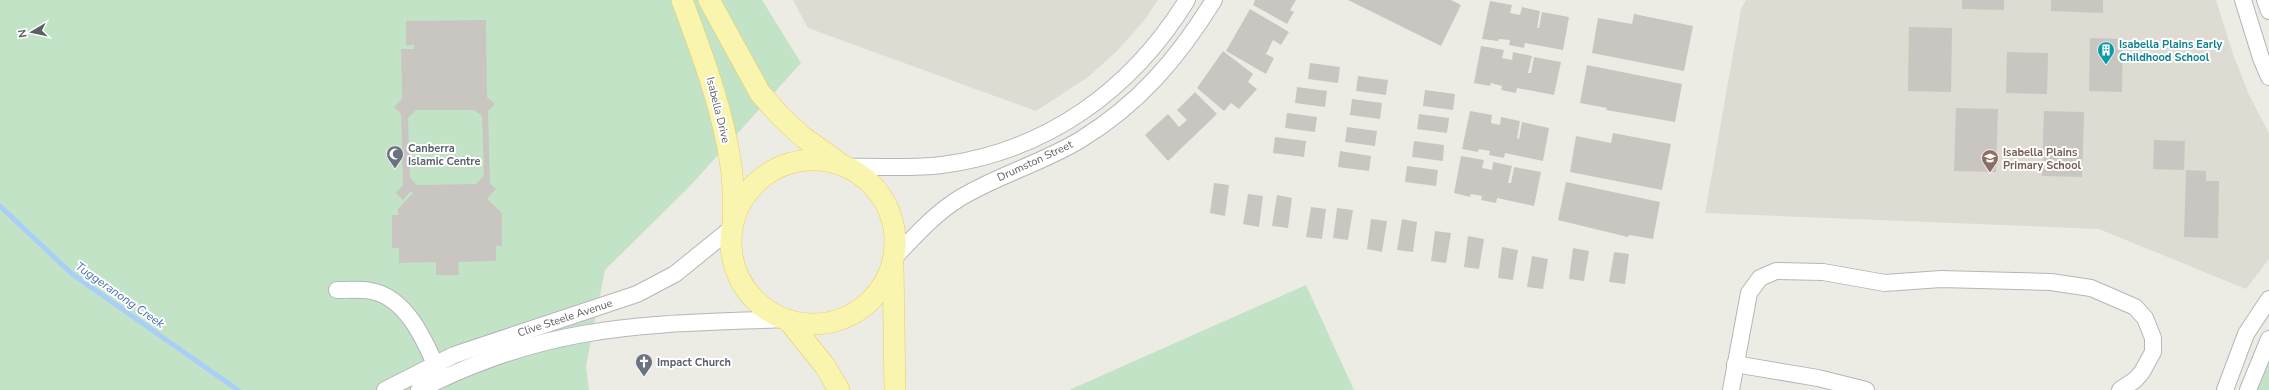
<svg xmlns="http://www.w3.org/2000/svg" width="2269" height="390" viewBox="0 0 2269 390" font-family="'Nunito Sans',sans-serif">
<rect width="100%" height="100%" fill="#edece4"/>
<g fill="#dddbd2">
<path d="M793,0H1158L1143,22L1116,52L1088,77L1036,111L808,28Z"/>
<path d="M1746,0H2216L2233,54L2249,95L2269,133V259L2246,289L2099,229L1705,213L1741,9Z"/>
</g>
<g fill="#c2e3c5">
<path d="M0,0H762L801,63L691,185L605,270L586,366L589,390H0Z"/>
<path d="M1306,285L1354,390H1069Z"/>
<path d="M2269,363V390H2251L2268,365Z"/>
</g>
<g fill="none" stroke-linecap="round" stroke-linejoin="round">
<path stroke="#a9cff8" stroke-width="5" d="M0,206L72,274L238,390"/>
</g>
<g fill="#c9c6c2" fill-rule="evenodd">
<path d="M1255,0H1296L1290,10L1294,12L1287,24L1253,5Z"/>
<path d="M1348,0H1451L1461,5L1441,46Z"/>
<path d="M1962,0H2004V10L1962,9Z"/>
<path d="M2051,0H2103V13L2051,11Z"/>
<path d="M1490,1L1512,5L1510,13L1520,15L1522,7L1540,11L1537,28H1539L1542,12L1569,17L1563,50L1525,43L1524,48L1509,45L1510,40L1499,39L1498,41L1482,39Z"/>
<path d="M1250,9L1289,32L1281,45L1273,40L1266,54L1274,58L1266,74L1226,51Z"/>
<path d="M1634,14L1693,26L1684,71L1592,53L1598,18L1632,24Z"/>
<path d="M486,20L487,97L495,104L488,111L490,183L496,189L487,199L502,213V246H496V261L458,262L459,275H436V262L399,263V248H392V215H398V209L413,193L411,191L403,200L396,193L403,185L401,114L394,107L402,99L401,49H414V45H406V21ZM416,110H474L482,116L484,175L476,184L417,185L410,178L408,118Z"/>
<path d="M1909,27L1952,28L1951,92L1908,91Z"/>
<path d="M2090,38L2123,39L2122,92L2089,91Z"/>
<path d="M1481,46L1504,50L1502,58L1512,60L1513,52L1532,56L1528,73H1531L1534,57L1561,62L1554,95L1517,88L1516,93L1501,90L1502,86L1491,83L1490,86L1474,83Z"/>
<path d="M1223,51L1253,74L1248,82L1257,89L1239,109L1231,103L1224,111L1197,88Z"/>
<path d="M2007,52L2048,53L2047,94L2006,93Z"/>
<path d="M1310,63L1340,67L1338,83L1308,79Z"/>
<path d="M1587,65L1682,84L1675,122L1606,110L1607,108L1580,103Z"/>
<path d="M1358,76L1388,80L1386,95L1356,91Z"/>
<path d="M1297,87L1327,91L1325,107L1295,103Z"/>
<path d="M1425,90L1455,94L1453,110L1423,106Z"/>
<path d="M1195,92L1217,114L1168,161L1145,135L1168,114L1179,127L1187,120L1177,110Z"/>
<path d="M1352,99L1382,103L1380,119L1350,115Z"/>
<path d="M1956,108L1998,109L1996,172L1954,171Z"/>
<path d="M1470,111L1492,115L1491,123L1500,125L1501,117L1520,121L1517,138L1519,139L1522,122L1549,128L1543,161L1505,153L1504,158L1489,155L1490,151L1479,149L1478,152L1462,149Z"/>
<path d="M2044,111L2084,112L2082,177L2042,176Z"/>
<path d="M1287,113L1317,117L1315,132L1285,128Z"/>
<path d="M1419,114L1449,118L1447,133L1417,129Z"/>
<path d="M1347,127L1377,131L1375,146L1345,142Z"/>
<path d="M1613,133L1671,144L1662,190L1570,172L1576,136L1611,143Z"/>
<path d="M1275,137L1306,141L1304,157L1273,153Z"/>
<path d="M2154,140L2185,141L2184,170L2153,169Z"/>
<path d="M1414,141L1444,145L1443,161L1412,157Z"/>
<path d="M1340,151L1371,156L1369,171L1338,167Z"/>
<path d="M1461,156L1484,160L1482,168L1492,170L1493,162L1512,166L1508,183H1511L1514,167L1541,172L1534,206L1497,198L1496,203L1481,200L1482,196L1471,194L1470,197L1454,193Z"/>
<path d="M1407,166L1438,170L1436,186L1405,182Z"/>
<path d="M2186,170L2206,171V181H2219L2218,238L2184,237Z"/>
<path d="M1566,182L1660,202L1653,239L1629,235L1628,237L1558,220Z"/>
<path d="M1214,183L1229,185L1225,216L1210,213Z"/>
<path d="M1248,194L1263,196L1259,227L1243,224Z"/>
<path d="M1277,195L1292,198L1288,228L1272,226Z"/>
<path d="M1311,207L1326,209L1322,239L1306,237Z"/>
<path d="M1337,208L1353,210L1348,240L1333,238Z"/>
<path d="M1371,219L1387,221L1382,252L1367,249Z"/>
<path d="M1402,219L1417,222L1413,252L1397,250Z"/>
<path d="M1435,231L1451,233L1446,263L1431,261Z"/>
<path d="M1468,236L1484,239L1479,269L1464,267Z"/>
<path d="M1502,247L1518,250L1513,280L1498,278Z"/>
<path d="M1573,248L1589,251L1584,281L1569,279Z"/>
<path d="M1614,252L1629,254L1625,284L1609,282Z"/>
<path d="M1532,256L1548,259L1543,289L1527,287Z"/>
</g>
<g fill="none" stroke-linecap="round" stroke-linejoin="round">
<g stroke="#b4b6ba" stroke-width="18">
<g id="minor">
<path d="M2243,0L2261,58L2269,77"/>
<path d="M2265,0L2269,11"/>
<path d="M845,167C878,166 910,169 942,165C1048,151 1132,89 1187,0"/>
<path d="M893,259C914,237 934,214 960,198C998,175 1042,163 1080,140C1139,104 1178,58 1214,0"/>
<path d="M337,290C348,290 360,289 371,291C407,297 426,343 439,373"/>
<path d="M1735,364L1818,378L1866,390"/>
<path d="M385,390L454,355L637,294L675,274L733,227"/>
<path d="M419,390C470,364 526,344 583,334C649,322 719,322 786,319"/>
<path d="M1731,390L1749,293L1760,278L1776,271L1823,272L1885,283L1941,279L2051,282L2091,288L2135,307L2145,318L2153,338V352L2142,372L2135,380L2120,390"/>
<path d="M2225,390L2246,334L2269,299"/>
<path d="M2248,390L2269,339"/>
</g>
</g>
<g stroke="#e7ce64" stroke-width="22">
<g id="major">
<path d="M682,0C702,54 723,109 731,166C734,183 733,201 733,218"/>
<path d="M709,0L760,93L780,116L803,137L838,162"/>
<circle cx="813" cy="242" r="82"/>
<path d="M893,266L895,390"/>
<path d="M788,320L825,366L839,390"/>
</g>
</g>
<use href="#minor" stroke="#fff" stroke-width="16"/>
<use href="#major" stroke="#f9f4ae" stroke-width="21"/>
</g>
<defs>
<g id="building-pin" transform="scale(0.9)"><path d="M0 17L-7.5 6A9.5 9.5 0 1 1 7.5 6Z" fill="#0f9aa8" stroke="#fff"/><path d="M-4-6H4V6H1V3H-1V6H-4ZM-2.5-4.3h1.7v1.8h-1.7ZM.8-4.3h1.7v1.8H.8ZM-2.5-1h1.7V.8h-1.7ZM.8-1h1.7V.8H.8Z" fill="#fff"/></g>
<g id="mosque-pin" transform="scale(0.9)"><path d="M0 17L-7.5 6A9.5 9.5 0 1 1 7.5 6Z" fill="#6b7280" stroke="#fff"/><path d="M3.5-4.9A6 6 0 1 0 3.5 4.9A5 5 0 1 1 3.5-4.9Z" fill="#fff"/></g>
<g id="school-pin" transform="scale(0.9)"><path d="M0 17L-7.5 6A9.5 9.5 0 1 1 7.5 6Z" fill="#8d6e63" stroke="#fff"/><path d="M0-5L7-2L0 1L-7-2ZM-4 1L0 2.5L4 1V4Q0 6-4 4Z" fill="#fff"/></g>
<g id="church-pin" transform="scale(0.9)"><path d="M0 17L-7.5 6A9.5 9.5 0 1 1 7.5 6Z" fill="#6b7280" stroke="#fff"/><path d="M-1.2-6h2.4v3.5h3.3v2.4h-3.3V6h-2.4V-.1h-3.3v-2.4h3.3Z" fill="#fff"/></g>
</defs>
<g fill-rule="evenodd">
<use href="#building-pin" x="2106" y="50"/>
<use href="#mosque-pin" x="395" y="154"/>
<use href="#school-pin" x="1990" y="158"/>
<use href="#church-pin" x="644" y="362"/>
</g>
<g text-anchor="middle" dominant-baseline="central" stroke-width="4" stroke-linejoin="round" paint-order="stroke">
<g font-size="11" font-weight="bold" fill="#0d838f" stroke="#fff" text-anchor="start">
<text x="2119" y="44">Isabella Plains Early<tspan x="2119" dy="13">Childhood School</tspan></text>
</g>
<g font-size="11" fill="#5c5f64" stroke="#fff">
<text transform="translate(718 110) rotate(76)">Isabella Drive</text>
<text transform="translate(1035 161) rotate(-25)">Drumston Street</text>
<text transform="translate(565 318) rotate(-18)">Clive Steele Avenue</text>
</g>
<g font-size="11" font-weight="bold" fill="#5b616d" stroke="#fff" text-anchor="start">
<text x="408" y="148">Canberra<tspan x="408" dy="13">Islamic Centre</tspan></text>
<text x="657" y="362">Impact Church</text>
</g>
<g font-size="11" font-weight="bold" fill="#785e54" stroke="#fff" text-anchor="start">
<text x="2003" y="152">Isabella Plains<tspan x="2003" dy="13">Primary School</tspan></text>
</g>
<g font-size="12" font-style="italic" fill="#4a73b2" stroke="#fff">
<text transform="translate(120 295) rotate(35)">Tuggeranong Creek</text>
</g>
</g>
<g transform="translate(32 32) rotate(261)" stroke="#ffffff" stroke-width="3" paint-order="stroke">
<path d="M0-3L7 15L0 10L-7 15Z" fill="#5c5f64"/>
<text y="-6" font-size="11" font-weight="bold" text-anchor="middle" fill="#5c5f64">N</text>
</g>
</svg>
